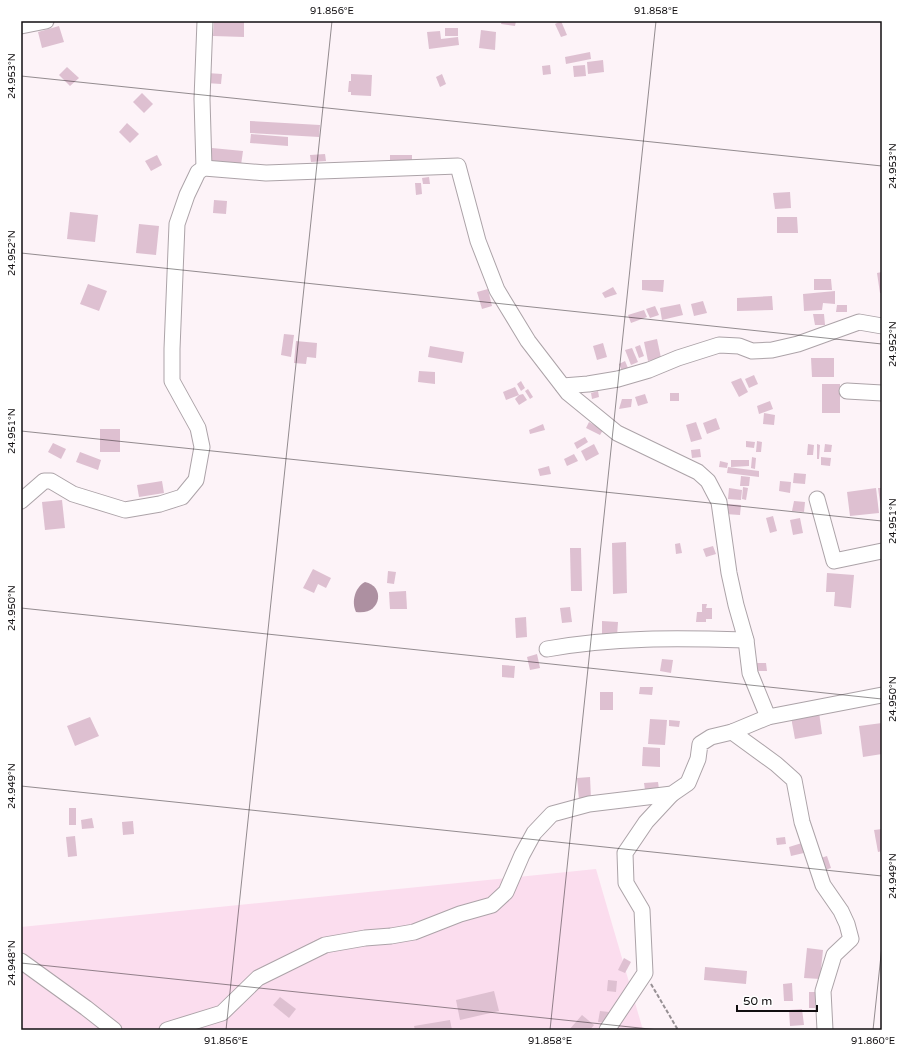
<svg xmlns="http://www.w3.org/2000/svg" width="903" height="1051" viewBox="0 0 903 1051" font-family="'Varela Round',sans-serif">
<rect width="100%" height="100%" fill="#fdf3f8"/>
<path fill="#fbddee" d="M596,869L643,1030H21V927Z"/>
<path fill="#ad90a1" d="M365,582C386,586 381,616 356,612C351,602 355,587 365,582Z"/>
<g fill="#dec0d1">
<path d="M214,21H244V37L213,36Z"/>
<path d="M502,21H516L515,26L501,24Z"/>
<path d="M561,21L567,35L561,37L555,24Z"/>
<path d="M59,26L64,42L42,48L38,32Z"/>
<rect x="445" y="28" width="13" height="8"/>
<path d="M481,30L496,32L495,50L479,48Z"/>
<path d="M440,31L441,39L458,37L459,45L429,49L427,32Z"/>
<path d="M590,52L591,59L566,64L565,57Z"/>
<path d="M603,60L604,72L588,74L587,62Z"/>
<path d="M550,65L551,74L543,75L542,66Z"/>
<path d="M585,65L586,76L574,77L573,66Z"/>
<path d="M67,67L79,78L70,86L59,75Z"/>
<path d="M207,73L222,74L221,84L206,83Z"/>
<path d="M351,74L372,75L371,96L351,95V92H348L349,81H351Z"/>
<path d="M442,74L446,84L440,87L436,77Z"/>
<path d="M142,93L153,104L144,113L133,102Z"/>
<path d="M250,121L320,125L319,137L250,133Z"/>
<path d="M127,123L139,134L130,143L119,132Z"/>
<path d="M251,134L288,137V146L250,143Z"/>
<path d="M212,148L243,151L241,165L211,162Z"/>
<path d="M325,154L326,161L311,162L310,155Z"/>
<path d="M157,155L162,165L151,171L145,161Z"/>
<path d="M390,155H412V161L390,162Z"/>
<path d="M429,177L430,184H423L422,178Z"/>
<path d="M415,183H421L422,194L416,195Z"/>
<path d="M790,192L791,208L775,209L773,193Z"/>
<path d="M214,200L227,201L226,214L213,213Z"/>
<path d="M70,212L98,215L95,242L67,239Z"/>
<path d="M777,217H797L798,233H777Z"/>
<path d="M139,224L159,226L156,255L136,253Z"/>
<path d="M882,272V293H880L877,273Z"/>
<path d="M814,279H831L832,290H814Z"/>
<path d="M642,280H664L663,292L642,290Z"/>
<path d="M88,284L107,291L99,311L80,304Z"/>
<path d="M613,287L617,294L605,298L602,293Z"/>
<path d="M488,289L492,306L482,309L477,292Z"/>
<path d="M835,291V304L823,303L822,310L804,311L803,294Z"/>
<path d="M772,296L773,310L737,311V298Z"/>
<path d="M703,301L707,313L694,316L691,304Z"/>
<path d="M680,304L683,315L662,320L660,308Z"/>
<path d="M837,305H847V312H836Z"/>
<path d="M655,306L659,315L650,318L646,309Z"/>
<path d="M644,310L647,317L631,323L628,315Z"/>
<path d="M813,314H824L825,325H815Z"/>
<path d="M284,334L294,335L291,357L281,355Z"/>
<path d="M657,339L661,358L648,361L644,342Z"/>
<path d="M296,341L317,343L316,358L307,357L306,364L294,363Z"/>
<path d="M603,343L607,357L597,360L593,346Z"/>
<path d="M640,345L644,356L639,358L635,347Z"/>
<path d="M430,346L464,352L462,363L428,357Z"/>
<path d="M632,348L638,362L631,365L625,350Z"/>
<path d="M811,358H834V377H812Z"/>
<path d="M625,361L628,368L622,371L619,364Z"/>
<path d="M419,371L435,372V384L418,382Z"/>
<path d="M754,375L758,384L749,388L745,379Z"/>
<path d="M741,378L748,392L739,397L731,382Z"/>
<path d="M521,381L525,388L521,391L517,384Z"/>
<rect x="822" y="384" width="18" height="29"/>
<path d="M515,387L519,395L506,400L503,392Z"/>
<path d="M528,389L533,397L530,399L525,391Z"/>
<path d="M598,391L599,397L592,399L591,393Z"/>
<rect x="670" y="393" width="9" height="8"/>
<path d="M523,394L527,400L519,405L515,399L519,395Z"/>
<path d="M645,394L648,403L638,406L635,397Z"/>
<path d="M622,399H632L631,407L619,409Z"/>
<path d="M770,401L773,409L759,414L757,406Z"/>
<path d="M764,413L775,415L774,425L763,424Z"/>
<path d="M716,418L720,429L707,434L703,423Z"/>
<path d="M589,422L603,430L600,435L586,428Z"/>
<path d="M696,422L702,439L691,442L686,425Z"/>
<path d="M543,424L545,430L530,434L529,430Z"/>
<rect x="100" y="429" width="20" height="23"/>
<path d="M585,437L588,442L577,449L574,443Z"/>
<path d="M746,441L755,442L754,448L746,447Z"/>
<path d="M757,441L762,442L761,452H756Z"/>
<path d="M53,443L66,449L61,459L48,452Z"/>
<path d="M594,444L599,454L586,461L581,451Z"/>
<path d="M808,444L814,445L813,455H807Z"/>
<path d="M817,444L820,445L819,459H817Z"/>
<path d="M825,444L832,445L831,452H824Z"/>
<path d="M700,449L701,457L692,458L691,450Z"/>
<path d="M80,452L101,460L98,470L76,462Z"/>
<path d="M574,454L578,461L567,466L564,459Z"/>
<path d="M752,457L756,458L755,469L751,468Z"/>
<path d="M821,457L831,458L830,466L821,465Z"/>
<path d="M731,460H749V466L731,467Z"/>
<path d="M720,461L728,463L727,468L719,467Z"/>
<path d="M549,466L551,474L540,476L538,469Z"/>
<path d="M728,467L759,471V477L727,473Z"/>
<path d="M794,473L806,474L805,484L793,483Z"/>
<path d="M741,476L750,477L749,486H740Z"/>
<path d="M162,481L164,493L139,497L137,485Z"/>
<path d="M780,481L791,482L790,493L779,491Z"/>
<path d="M743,487L748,488L746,500L742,499Z"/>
<path d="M729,488L742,490L741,500L728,499Z"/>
<path d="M876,488L879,513L850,516L847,492Z"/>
<path d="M878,488H882V509H881Z"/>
<path d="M62,500L65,528L45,530L42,502Z"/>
<path d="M794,501L805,502L804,512L792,511Z"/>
<path d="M726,504L741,505L740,515L725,514Z"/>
<path d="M773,516L777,531L770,533L766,518Z"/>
<path d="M800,518L803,533L793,535L790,520Z"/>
<path d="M626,542L627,593L613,594L612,543Z"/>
<path d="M680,543L682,553L676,554L675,544Z"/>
<path d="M713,546L716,554L706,557L703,549Z"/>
<path d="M570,548H581L582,591H571Z"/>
<path d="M313,569L331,578L326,588L318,584L314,593L303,588Z"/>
<path d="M388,571L396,572L394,584L387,583Z"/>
<path d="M827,573L854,575L851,608L834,606L835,592H826Z"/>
<path d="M406,591L407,609H390L389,592Z"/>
<path d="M702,604H707L706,608H712V619H706V622H696L697,612H702Z"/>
<path d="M570,607L572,622L562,623L560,608Z"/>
<path d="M526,617L527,637L516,638L515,618Z"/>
<path d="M602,621L618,622L617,636H602Z"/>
<path d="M537,654L540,668L530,670L527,657Z"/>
<path d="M662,659L673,660L671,673L660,671Z"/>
<path d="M753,663H766L767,671H753Z"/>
<path d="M502,665L515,666L514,678L502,677Z"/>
<path d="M640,687H653L652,695L639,694Z"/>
<rect x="600" y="692" width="13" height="18"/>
<path d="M819,712L822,734L795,739L791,717Z"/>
<path d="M90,717L99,736L75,746L67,726Z"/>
<path d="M650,719L667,720L665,745L648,744Z"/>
<path d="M669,720L680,721L679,727L669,726Z"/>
<path d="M882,723V754L863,757L859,726Z"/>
<path d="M643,747L660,748V767L642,766Z"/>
<path d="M590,777L591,799L579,800L577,778Z"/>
<path d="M658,782L659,789L645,790L644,783Z"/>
<rect x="69" y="808" width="7" height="17"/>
<path d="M92,818L94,828L82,829L81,820Z"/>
<path d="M133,821L134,834L123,835L122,822Z"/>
<path d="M882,829V851L878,852L874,830Z"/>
<path d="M75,836L77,856L68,857L66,837Z"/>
<path d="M785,837L786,844L777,845L776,838Z"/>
<path d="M805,842L808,852L791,856L789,847Z"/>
<path d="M827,856L831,868L825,870L821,858Z"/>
<path d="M807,948L823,950L820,979L804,978Z"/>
<path d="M624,958L631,962L625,973L618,970Z"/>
<path d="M705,967L747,971L746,984L704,980Z"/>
<path d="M608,980L617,981L616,992L607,991Z"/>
<path d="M792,983L793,1001H784L783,984Z"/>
<path d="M494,991L499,1011L460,1020L456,1000Z"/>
<rect x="809" y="992" width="6" height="16"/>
<path d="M280,997L296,1009L289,1018L273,1005Z"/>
<path d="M802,1009L804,1025L790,1026L789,1010Z"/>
<path d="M600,1011L609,1012L607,1023L598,1022Z"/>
<path d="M582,1015L594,1025L590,1030H569Z"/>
<path d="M450,1020L452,1030H415L414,1026Z"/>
</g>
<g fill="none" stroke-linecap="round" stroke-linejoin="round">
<g stroke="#aca3a8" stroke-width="17">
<g id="minor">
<path d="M21,26L46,21"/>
<path d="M204,168L202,99L205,21"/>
<path d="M563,386L588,384L618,379L649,370L678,358L719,345L739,346L752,351L772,350L798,344L859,322L882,326"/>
<path d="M847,391L882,393"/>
<path d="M817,499L834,561L882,551"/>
<path d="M21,501L44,481H51L73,494L125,510L160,504L182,497L196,480L202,447L198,428L172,381V349L177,224L187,195L198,172L204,168L266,173L458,166L478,241L497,290L528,341L568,393L617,433L698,472L708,481L719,502L729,573L736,605L746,640L750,673L768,717L882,695"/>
<path d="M547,649C614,637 678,638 746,640"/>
<path d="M732,732L776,764L794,780L802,822L823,885L841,911L847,924L851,939L834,955L823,991L825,1030"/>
<path d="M21,961L86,1008L114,1030"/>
<path d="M167,1030L222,1013L258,978L325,945L365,938L391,936L414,932L460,914L492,905L506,892L522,855L534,833L552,814L589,804L672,794L688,783L698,759L700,744L711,737L732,732L768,717"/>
<path d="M607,1030L645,973L642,910L626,883L625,853L646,822L672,794"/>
</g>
</g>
<path stroke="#979094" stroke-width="2" stroke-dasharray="4 2" stroke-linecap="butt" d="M651,984L678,1030"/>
<use href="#minor" stroke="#fff" stroke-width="15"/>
</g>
<path fill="none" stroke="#110e10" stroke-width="1" stroke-opacity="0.45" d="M21,76L882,166M21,253L882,344M21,431L882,521M21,608L882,699M21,786L882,876M21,963L659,1030M226,1030L332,21M550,1030L656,21M873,1030L882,946"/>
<rect width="903" height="1051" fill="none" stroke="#ffffff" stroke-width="44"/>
<path d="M737 1005v6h80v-6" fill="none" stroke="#110e10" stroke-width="2"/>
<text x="743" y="1005" font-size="12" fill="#110e10" stroke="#ffffff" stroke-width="3" paint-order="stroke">50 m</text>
<rect x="22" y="22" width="859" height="1007" fill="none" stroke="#110e10" stroke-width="1.5"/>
<g font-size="10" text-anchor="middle" fill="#110e10">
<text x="332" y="14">91.856°E</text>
<text x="656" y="14">91.858°E</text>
<text transform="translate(11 76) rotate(-90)" y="4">24.953°N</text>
<text transform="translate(892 166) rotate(-90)" y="4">24.953°N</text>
<text transform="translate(11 253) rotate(-90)" y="4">24.952°N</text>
<text transform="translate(892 344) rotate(-90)" y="4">24.952°N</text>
<text transform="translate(11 431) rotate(-90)" y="4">24.951°N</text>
<text transform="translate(892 521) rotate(-90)" y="4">24.951°N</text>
<text transform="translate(11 608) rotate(-90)" y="4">24.950°N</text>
<text transform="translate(892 699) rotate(-90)" y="4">24.950°N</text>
<text transform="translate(11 786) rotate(-90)" y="4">24.949°N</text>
<text transform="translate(892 876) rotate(-90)" y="4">24.949°N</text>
<text transform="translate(11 963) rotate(-90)" y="4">24.948°N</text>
<text x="226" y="1044">91.856°E</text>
<text x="550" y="1044">91.858°E</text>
<text x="873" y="1044">91.860°E</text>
</g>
</svg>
